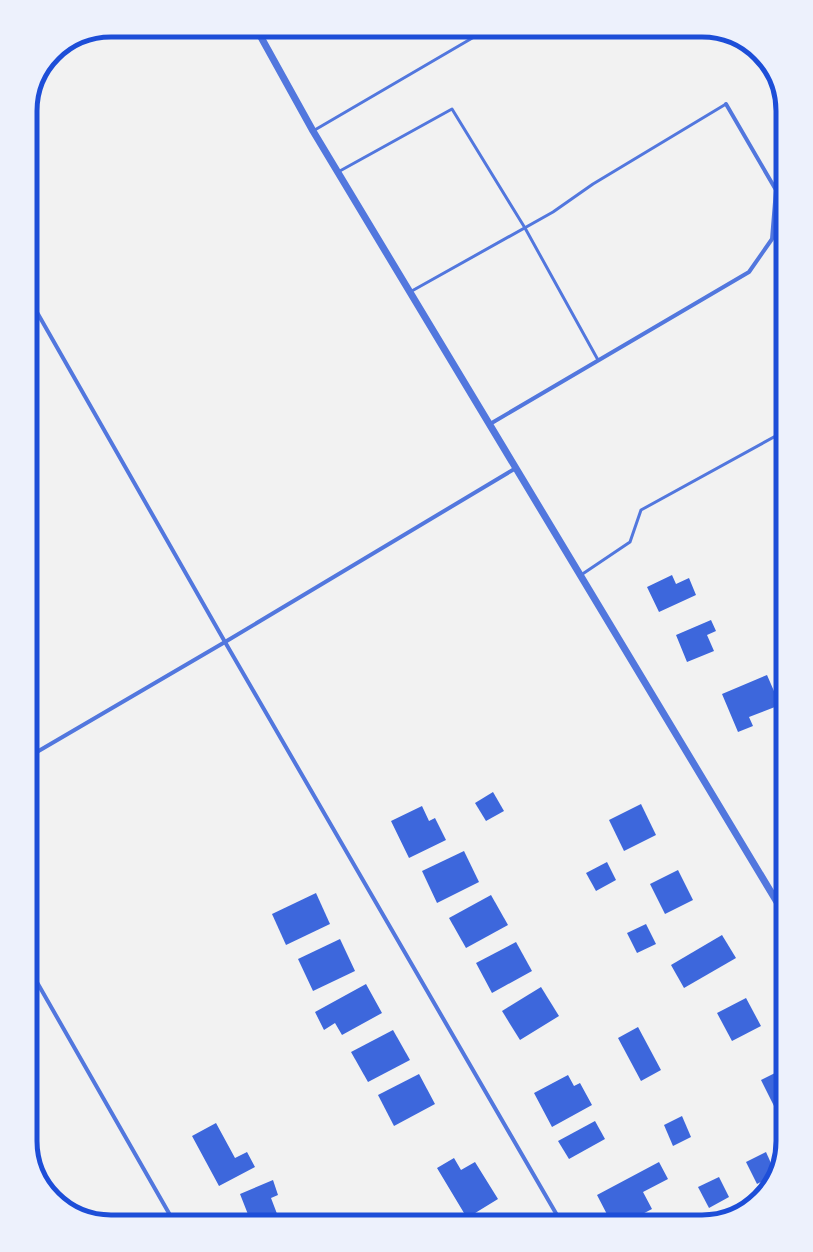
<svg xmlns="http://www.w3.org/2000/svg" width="813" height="1252" viewBox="0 0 813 1252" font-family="'Zilla Slab',serif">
<rect width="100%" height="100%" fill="#f2f2f2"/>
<g fill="#3d67dc">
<path d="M672,575L676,584L689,578L696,595L659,612L647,587Z"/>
<path d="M711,620L716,631L707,635L714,651L687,662L676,635Z"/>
<path d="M767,675L780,705L749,717L753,726L738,732L722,694Z"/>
<path d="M493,792L504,811L486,821L475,803Z"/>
<path d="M641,804L656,835L624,851L609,820Z"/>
<path d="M422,806L429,821L435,818L446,840L409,858L391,821Z"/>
<path d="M464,851L479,882L437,903L422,871Z"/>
<path d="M607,862L616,880L596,891L586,873Z"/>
<path d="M678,870L693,900L665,914L650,884Z"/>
<path d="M316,893L330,924L286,945L272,914Z"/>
<path d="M491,895L508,925L466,948L449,918Z"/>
<path d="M646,924L656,944L637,953L627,933Z"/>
<path d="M722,935L736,958L684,988L671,965Z"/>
<path d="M340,939L355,971L313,991L298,959Z"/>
<path d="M516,942L532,971L492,993L476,963Z"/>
<path d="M366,984L382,1013L342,1035L335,1023L324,1030L315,1012Z"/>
<path d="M541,987L559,1016L520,1040L502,1011Z"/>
<path d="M746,998L761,1026L732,1041L717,1013Z"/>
<path d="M638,1027L661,1070L641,1081L618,1038Z"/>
<path d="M393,1030L410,1060L368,1082L351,1052Z"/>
<path d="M783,1069V1109L777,1112L761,1080Z"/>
<path d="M419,1074L435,1104L394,1126L378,1095Z"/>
<path d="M568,1075L574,1086L580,1083L592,1105L552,1127L534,1093Z"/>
<path d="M682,1116L691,1137L673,1146L664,1125Z"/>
<path d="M595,1121L605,1139L569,1159L558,1141Z"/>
<path d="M216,1123L235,1158L247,1152L255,1167L219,1186L192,1136Z"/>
<path d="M766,1152L774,1170L772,1176L757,1184L746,1162Z"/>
<path d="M454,1158L461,1170L475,1162L498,1199L467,1218L437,1168Z"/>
<path d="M659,1162L668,1179L643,1192L652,1209L627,1222H611L597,1195Z"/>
<path d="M719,1177L729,1197L709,1208L698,1187Z"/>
<path d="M273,1180L278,1195L271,1198L279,1219L291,1214L294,1222H251L240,1194Z"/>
<path d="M509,1215L513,1222H495Z"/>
</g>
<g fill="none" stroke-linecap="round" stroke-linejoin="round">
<g stroke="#5277de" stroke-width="3">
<path d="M313,131L486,30"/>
<path d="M338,172L452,109L525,228L598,360"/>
<path d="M410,292L553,212L593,184L726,104"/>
<path d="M581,575L630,542L641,510L783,432"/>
</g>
<g stroke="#5277de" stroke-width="4">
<path d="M30,300L225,642L561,1222"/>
<path d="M490,424L749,272L772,239L776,190L726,104"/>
<path d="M30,756L225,642L516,468"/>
<path d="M773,893L783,888"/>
<path d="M30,970L174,1222"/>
</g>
<path stroke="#5277de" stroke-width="7" d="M257,30L313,131L783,912"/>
</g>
<path d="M0 0H813V1252H0ZM111 37H702A74 74 0 0 1 776 111V1141A74 74 0 0 1 702 1215H111A74 74 0 0 1 37 1141V111A74 74 0 0 1 111 37Z" fill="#edf1fc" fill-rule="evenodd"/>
<path fill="none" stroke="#1d4ed8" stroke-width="5" d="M111 37H702A74 74 0 0 1 776 111V1141A74 74 0 0 1 702 1215H111A74 74 0 0 1 37 1141V111A74 74 0 0 1 111 37Z"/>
</svg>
